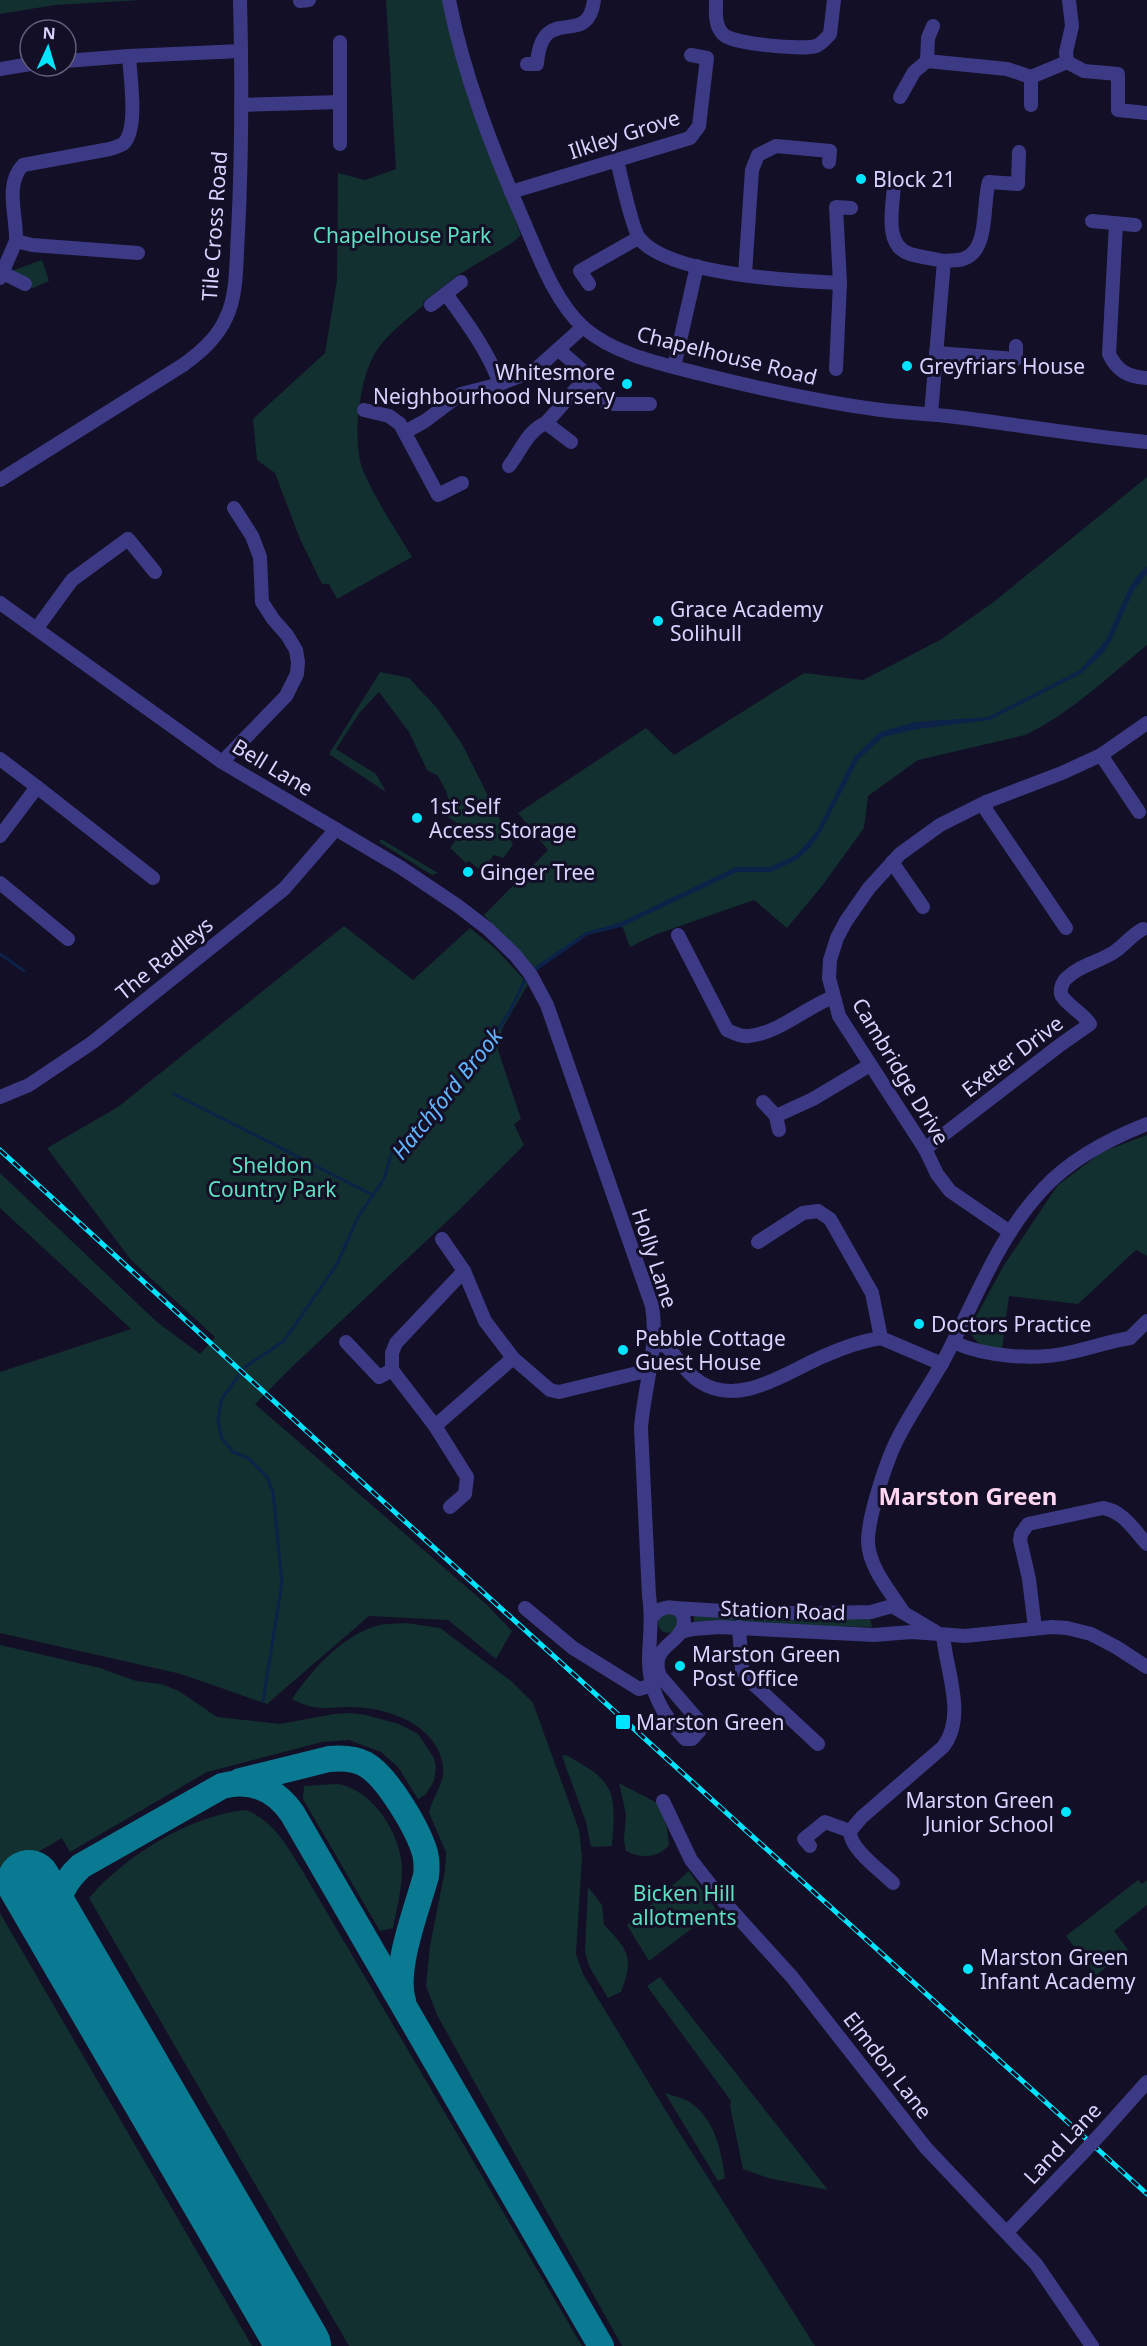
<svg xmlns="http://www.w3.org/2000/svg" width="1147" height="2346" viewBox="0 0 1147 2346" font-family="'Noto Sans',sans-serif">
<rect width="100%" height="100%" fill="#130f26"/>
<g fill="#12302f">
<path d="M0,0H142L55,5L0,14Z"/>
<path d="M386,0H443L465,88L521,235L512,243L458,275L423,302L424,305C406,320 388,333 375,353C359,380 351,444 364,473C377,502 396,530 412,557L337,599L329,584H322L300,539L275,473L257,460L253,419L325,353L337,280L338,173L365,180L396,169Z"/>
<path d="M42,260L49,281L33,288L14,274V270Z"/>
<path d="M1147,477V645C1108,677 1071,713 1025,735L918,760L868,796L864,828L822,886L787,928L754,900L657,934L630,947L623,928L619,926L588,932L534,969L484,915L548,850L518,813L646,728L674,755L804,673L863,680L940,640L995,601Z"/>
<path d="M380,672L409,678L437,708L462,744L513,845L503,858L494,855L481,871L469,861L466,863L450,848L464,828L448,817L452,811L446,791L438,776L427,770L409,732L379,692L360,712L336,749L376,774L386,792L329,754Z"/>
<path d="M381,839L438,873L432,875L379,842Z"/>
<path d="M344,926L413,980L470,928L497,950L528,984L502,1029L498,1050L521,1119L514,1124L524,1145L457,1212L293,1366L255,1404L486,1604L512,1631L496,1659L448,1620L369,1616L267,1704L181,1674L0,1633V1372L131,1329L0,1208V1173L157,1322L200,1354L215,1337L131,1260L47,1148L118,1107Z"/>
<path d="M1147,1135V1256L1136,1250L1078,1304L1009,1296L1002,1349L980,1345L968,1331L1004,1265L1058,1185L1102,1152Z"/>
<circle cx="668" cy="1623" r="10"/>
<path d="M694,1614H869L872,1627L738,1624L706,1621L694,1623Z"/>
<path d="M406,1623L440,1628L511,1681L533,1703L579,1830L582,1857L576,1954L583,1974L672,2121L815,2346H622L437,2015L426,1986L430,1946L445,1870L446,1852L429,1813C432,1799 441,1788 443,1774C444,1763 440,1752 434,1743C417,1718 379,1707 351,1707C326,1707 316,1712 292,1699C312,1670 339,1639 373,1627C383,1623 396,1624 406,1623Z"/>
<path d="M0,1645L100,1668L136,1681L161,1684L179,1691L217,1717L280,1724L334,1714L351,1713L366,1715L399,1724L418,1734L434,1758L436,1767L434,1781L426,1794L418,1799L398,1767L381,1752L349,1740L322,1742L207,1772L70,1852L62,1838L0,1874Z"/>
<path d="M566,1755C579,1763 599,1772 607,1786C617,1800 613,1830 612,1846L591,1847L586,1822L562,1756Z"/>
<path d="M619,1783L659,1804L667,1828L669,1845C658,1859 639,1858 626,1851L624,1840L626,1814Z"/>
<path d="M338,1784C373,1790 401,1834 402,1868C402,1888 397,1908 393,1928L380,1931L303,1799L304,1786Z"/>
<path d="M246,1810C274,1821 287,1846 302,1870L582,2346H349L89,1898C125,1856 190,1815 246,1810Z"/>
<path d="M689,1871L716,1910L649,1961L627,1925Z"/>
<path d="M1138,1880L1142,1884L1147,1880V1905L1114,1931L1128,1950L1096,1975L1066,1936Z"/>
<path d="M588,1887L602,1905L604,1925C629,1950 634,1959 621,1992L608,1998L589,1966L585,1952Z"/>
<path d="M0,1913L252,2346H0Z"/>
<path d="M660,1977L828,2190L768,2178L743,2169L730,2106L731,2101L647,1986Z"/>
<path d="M665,2093C673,2096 685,2098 691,2103C716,2121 721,2151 725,2178L718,2181Z"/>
</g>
<path fill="#0c2248" d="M1147,567V574L1134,590L1111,641L1103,653L1082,673L990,720L917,729L883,737L858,760L820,834L809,849L798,859L771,872H737L621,927L588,935L536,971L533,968L586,932L619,923L736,867H770L796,855L817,831L854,757L880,732L915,722L988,717L1080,670L1106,640L1129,588L1141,571Z"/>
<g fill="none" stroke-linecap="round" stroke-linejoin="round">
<g stroke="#0c2248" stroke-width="3">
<path d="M0,954L24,971"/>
<path d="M174,1094L373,1195"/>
<path d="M263,1701L282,1582L273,1492L267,1477L248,1458L233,1452L221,1437L218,1420L221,1400L245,1367L284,1341L337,1264L358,1217L384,1179L392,1152L402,1140L430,1119L483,1052L510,1011L526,978"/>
</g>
<g stroke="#0a7a92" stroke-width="26">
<path d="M240,1781L329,1759C341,1758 354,1758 365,1764C387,1776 418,1829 425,1853C427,1861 427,1868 426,1876C417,1909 393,1969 403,2001"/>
<path d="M58,1933C52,1907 61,1884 81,1866L222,1786C251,1778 275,1789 292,1813L601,2346"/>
</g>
<path stroke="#0a7a92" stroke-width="64" d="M29,1882L299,2346"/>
<g stroke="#3d3a85" stroke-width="14">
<path d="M449,0C464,77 493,150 524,222C539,257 555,302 584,328C616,355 662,364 701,374C761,389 820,402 881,410C906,413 931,414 956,417C1019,425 1083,436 1147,442"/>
<path d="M716,0C716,12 714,26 724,35C734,44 803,50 816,46C822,44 826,38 830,34L834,0"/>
<path d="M1069,0L1072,26L1066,52L1067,62L1084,71L1118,74V110L1147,113"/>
<path d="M300,1L309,0"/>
<path d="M933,26L928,38L927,61L1007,69L1031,77L1067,62"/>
<path d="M340,42V144"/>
<path d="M66,61L129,56L241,51"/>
<path d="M527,64H537C542,0 588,51 594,0"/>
<path d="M0,69L30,64"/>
<path d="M900,97L914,72L927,61"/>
<path d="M241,105L340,102"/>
<path d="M1031,105V77"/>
<path d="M617,160C620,173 633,232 640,239C669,275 794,281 840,283"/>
<path d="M894,185C893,206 883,246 910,254C921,257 933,259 944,261L931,414"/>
<path d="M511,192L690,138L699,126L707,58L691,55"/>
<path d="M1092,221L1135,225"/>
<path d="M1116,224L1109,354C1117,371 1128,377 1147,378"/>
<path d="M16,241C17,215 4,185 23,165L110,149C114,148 119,146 123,144C139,130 130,76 129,56"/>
<path d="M944,261C950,260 957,261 963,259C990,251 982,203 989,182L1018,184L1019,152"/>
<path d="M3,273L25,284"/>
<path d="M745,274L752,170L758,155L776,146L830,151L829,162"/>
<path d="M0,278L16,241L32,245L138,253"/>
<path d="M589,284L580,271L638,238"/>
<path d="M446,294C467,323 488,351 500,384"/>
<path d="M431,305L461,282"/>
<path d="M559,350L583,371L584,380L605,402L614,404H650"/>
<path d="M936,353L1016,359V346"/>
<path d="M674,367L697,266"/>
<path d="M836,369L840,283L836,207L851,208"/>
<path d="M364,410L389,416L400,424L438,495L462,483"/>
<path d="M405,432L425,421L461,394L500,384L535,370L583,327"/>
<path d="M571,442L546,423L584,380"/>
<path d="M509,466C521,451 527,431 546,423"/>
<path d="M0,480L183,365C201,352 217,338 226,318C238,294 236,259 238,233C242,155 242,78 240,0"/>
<path d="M0,603L222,762L400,867L458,906L488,929L515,955L531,975L547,1005L652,1306C659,1348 644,1386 641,1428L649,1596C653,1619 649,1638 649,1661C649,1691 665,1718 685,1739H692L700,1730L698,1720L660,1676C648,1645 683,1644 684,1622C684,1603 661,1604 653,1616"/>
<path d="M37,628L72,580L128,539L155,572"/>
<path d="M1101,755L1139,812"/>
<path d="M0,759L37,787L0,836"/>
<path d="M222,762L286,696L297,674L298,662L296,650L287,635L273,619L262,602L260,557L252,536L234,508"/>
<path d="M37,787L153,878"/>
<path d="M986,802V810L1066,928"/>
<path d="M892,862L923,907"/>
<path d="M0,883L68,939"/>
<path d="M678,935L727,1030C734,1033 740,1037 749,1036C779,1033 805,1008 833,997"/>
<path d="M0,1097L29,1085L93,1042L284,889L336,829"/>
<path d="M763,1102L776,1116L779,1130"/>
<path d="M776,1116L813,1099L870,1065"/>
<path d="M925,1149L1060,1045L1090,1024C1084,1014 1064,1003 1061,994C1060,988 1063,980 1068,977C1081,964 1103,961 1117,950C1126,943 1133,934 1143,929"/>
<path d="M1010,1232L950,1191L937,1174L925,1149L839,1016L829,978L830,960L837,938L846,921L869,888L900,854L940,825L986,802L1062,773L1101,755L1147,723"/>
<path d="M442,1239L464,1271L485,1321L513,1358L550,1390L559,1392L650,1370"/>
<path d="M758,1242L803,1213L818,1211L830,1219L872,1293L881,1338"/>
<path d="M1130,1338L1147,1321"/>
<path d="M346,1342L379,1377L392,1370"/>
<path d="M953,1342C986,1357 1036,1361 1072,1352C1091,1348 1110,1341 1130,1338"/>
<path d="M654,1344L666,1346C678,1357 685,1373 700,1382C740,1408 788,1371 824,1356C842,1348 861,1341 881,1338L942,1364"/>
<path d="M435,1426L513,1358"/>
<path d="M450,1507L465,1494L467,1477L435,1426L392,1370V1353L396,1343L464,1271"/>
<path d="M525,1608L573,1648L639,1689L653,1685"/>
<path d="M674,1608L757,1613H823L871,1612L892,1606L936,1632"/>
<path d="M902,1610C889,1590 869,1567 868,1542C868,1527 872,1512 876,1498C882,1477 888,1457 898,1438C912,1410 931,1384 946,1356C976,1299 999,1235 1044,1188C1072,1158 1109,1139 1147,1124"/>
<path d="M739,1627L742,1669L747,1678L818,1744"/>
<path d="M1035,1628L1029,1579L1020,1540L1021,1534L1028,1524L1103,1508C1123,1511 1134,1530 1147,1544"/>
<path d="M680,1632L694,1629L719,1627L874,1635L912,1632L965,1636L1052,1627L1067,1628L1091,1634L1116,1647L1147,1667"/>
<path d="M663,1801L691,1860L725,1903L792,1977L926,2148L1036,2264L1092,2346"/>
<path d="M850,1831C849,1848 881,1871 893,1883"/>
<path d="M810,1846L804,1839L825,1822L850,1831L862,1817L943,1747C967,1716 946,1671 943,1635"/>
<path d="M1104,2130L1147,2082"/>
<path d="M1007,2232L1081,2155"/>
</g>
<g stroke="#00e5ff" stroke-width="5">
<path id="rail" d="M0,1150L398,1515L1147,2194"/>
</g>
<use href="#rail" stroke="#130f26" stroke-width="3" stroke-dasharray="9" stroke-linecap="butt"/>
<path stroke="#3d3a85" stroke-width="14" d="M1081,2155L1104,2130"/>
</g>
<g fill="#00e5ff" stroke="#130f26" stroke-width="2">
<circle cx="861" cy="179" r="6"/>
<circle cx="907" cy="366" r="6"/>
<circle cx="627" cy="384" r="6"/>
<circle cx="658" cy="621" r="6"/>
<circle cx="417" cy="818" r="6"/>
<circle cx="468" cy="872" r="6"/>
<circle cx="919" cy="1324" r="6"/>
<circle cx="623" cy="1350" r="6"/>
<circle cx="680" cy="1666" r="6"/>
<rect x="615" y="1714" width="16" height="16" rx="3"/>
<circle cx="1066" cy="1812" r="6"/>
<circle cx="968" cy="1969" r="6"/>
</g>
<g text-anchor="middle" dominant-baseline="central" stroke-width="6" stroke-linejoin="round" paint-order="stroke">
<g font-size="21" fill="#d9d4ff" stroke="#130f26">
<text transform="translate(624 134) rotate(-18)">Ilkley Grove</text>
<text transform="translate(214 226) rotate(-86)">Tile Cross Road</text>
<text transform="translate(727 355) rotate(14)">Chapelhouse Road</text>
<text transform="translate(273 767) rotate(31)">Bell Lane</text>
<text transform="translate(164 958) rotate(-39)">The Radleys</text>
<text transform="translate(1012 1056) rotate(-37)">Exeter Drive</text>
<text transform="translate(901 1071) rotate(59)">Cambridge Drive</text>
<text transform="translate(655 1258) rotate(72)">Holly Lane</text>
<text transform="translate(783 1610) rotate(2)">Station Road</text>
<text transform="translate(888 2065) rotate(52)">Elmdon Lane</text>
<text transform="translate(1062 2143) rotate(-47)">Land Lane</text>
</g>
<g font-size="21" fill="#d9d4ff" stroke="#130f26" text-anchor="start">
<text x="873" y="179">Block 21</text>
<text x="919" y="366">Greyfriars House</text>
<text x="615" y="372" text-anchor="end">Whitesmore<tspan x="615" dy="24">Neighbourhood Nursery</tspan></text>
<text x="670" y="609">Grace Academy<tspan x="670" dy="24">Solihull</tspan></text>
<text x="429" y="806">1st Self<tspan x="429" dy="24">Access Storage</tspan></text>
<text x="480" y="872">Ginger Tree</text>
<text x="931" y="1324">Doctors Practice</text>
<text x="635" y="1338">Pebble Cottage<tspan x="635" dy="24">Guest House</tspan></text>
<text x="692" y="1654">Marston Green<tspan x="692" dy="24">Post Office</tspan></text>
<text x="636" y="1722">Marston Green</text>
<text x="1054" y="1800" text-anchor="end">Marston Green<tspan x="1054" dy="24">Junior School</tspan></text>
<text x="980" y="1957">Marston Green<tspan x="980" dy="24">Infant Academy</tspan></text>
</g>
<g font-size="21" fill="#5fe0c0" stroke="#130f26">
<text x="402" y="235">Chapelhouse Park</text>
<text x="272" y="1165">Sheldon<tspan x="272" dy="24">Country Park</tspan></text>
<text x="684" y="1893">Bicken Hill<tspan x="684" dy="24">allotments</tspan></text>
</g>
<g font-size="22" font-style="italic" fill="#62b6ff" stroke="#130f26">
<text transform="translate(446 1093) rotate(-51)">Hatchford Brook</text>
</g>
<g font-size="24" font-weight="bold" fill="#ffd6f0" stroke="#130f26">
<text x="968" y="1495">Marston Green</text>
</g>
</g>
<g transform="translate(48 48) rotate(4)"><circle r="28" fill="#130f26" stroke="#625e7d" stroke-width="1.5"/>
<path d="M0-4.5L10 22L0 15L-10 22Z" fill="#00e5ff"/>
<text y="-9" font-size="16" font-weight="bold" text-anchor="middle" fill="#d9d4ff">N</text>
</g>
</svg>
